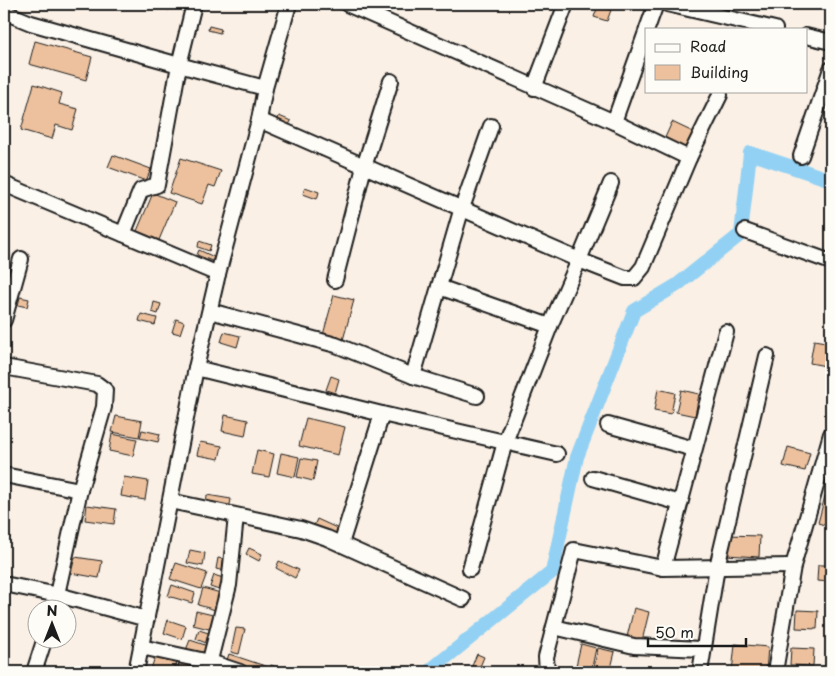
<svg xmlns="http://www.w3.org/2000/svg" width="835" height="676" viewBox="0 0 835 676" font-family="'Playpen Sans',sans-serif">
<rect width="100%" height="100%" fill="#faf0e5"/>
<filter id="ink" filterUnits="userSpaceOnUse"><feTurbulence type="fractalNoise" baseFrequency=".02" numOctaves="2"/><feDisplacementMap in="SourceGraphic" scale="10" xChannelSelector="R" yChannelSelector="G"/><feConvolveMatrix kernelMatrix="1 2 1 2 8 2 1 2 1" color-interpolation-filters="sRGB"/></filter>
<g filter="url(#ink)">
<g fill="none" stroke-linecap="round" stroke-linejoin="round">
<path stroke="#93d1f4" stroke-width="14" d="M428,672L552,572L577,457L634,311L677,285L741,234L750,153L831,180"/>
</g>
<g fill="#edc19d" stroke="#1c1c1c">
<path d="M151,4H170L169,10L151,6Z"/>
<path d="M598,6L611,10L607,21L594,17Z"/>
<path d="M209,26L221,29L220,33L208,30Z"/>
<path d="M35,41L92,57L86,80L29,64Z"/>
<path d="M34,84L62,93L59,104L78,109L72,130L56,125L52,139L21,130Z"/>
<path d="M279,116L291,121L288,127L277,123Z"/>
<path d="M672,122L693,132L685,149L664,140Z"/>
<path d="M113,155L151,169L146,181L108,167Z"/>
<path d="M181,158L221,171L215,187L209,185L202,204L169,193Z"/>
<path d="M305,187L319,192L317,199L303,194Z"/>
<path d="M153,193L175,202L159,240L137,231Z"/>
<path d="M199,241L211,245L209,251L198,247Z"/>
<path d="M199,250L214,257L212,261L197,255Z"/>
<path d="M334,295L354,300L343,340L323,335Z"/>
<path d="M20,297L29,299L27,307L18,305Z"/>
<path d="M154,302L161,304L158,314L152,312Z"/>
<path d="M141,314L157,318L155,325L139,321Z"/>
<path d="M176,319L184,322L180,334L172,332Z"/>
<path d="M224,332L240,336L237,347L221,342Z"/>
<path d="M814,340L831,343V367L810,363Z"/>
<path d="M331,376L339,379L335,393L326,390Z"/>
<path d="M658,389L675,393L671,414L654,411Z"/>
<path d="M681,390L699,394L695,416L676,412Z"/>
<path d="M225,415L248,420L245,436L222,431Z"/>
<path d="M116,416L142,421L139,437L112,432Z"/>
<path d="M306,418L345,427L338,455L299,446Z"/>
<path d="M142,430L160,434L158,442L140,438Z"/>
<path d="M112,434L137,439L133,456L109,451Z"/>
<path d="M200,442L222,446L219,459L197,455Z"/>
<path d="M788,447L810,453L805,471L783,466Z"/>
<path d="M257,450L274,454L269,477L252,474Z"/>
<path d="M281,453L299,457L295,477L277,473Z"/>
<path d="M301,458L317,461L313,481L297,477Z"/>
<path d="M124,477L148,481L145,500L121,496Z"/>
<path d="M207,495L231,499L229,510L206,506Z"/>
<path d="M825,496L831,498V527L818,523Z"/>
<path d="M87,505L116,509L114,524L85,520Z"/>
<path d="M317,519L339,529L335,538L313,528Z"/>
<path d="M727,535L760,536L759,557L726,555Z"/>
<path d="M249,548L262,554L259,561L246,554Z"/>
<path d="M190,550L205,553L203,566L187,563Z"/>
<path d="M75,557L102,561L99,578L71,573Z"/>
<path d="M218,558L228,560L225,571L216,569Z"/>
<path d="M279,561L299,570L295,578L276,568Z"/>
<path d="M176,563L207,573L201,589L170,579Z"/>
<path d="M818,565H831V582L817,581Z"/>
<path d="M214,575L229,580L225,592L210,587Z"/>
<path d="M172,585L195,593L192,603L168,596Z"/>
<path d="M203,588L224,594L219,611L198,605Z"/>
<path d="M634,608L649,612L642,641L627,637Z"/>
<path d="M797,610L818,611L817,629L796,628Z"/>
<path d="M196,611L217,616L213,630L193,625Z"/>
<path d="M168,620L186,626L182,639L164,633Z"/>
<path d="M236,628L245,629L239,654L231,652Z"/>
<path d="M199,630L215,635L211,645L196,639Z"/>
<path d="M190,640L211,647L208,657L186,650Z"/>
<path d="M581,644L596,648L591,672L575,670Z"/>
<path d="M735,644L768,647L766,672H732Z"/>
<path d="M598,648L615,652L610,672H593Z"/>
<path d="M791,648L814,649L813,666L790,665Z"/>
<path d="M229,654L268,667L266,672H254L226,663Z"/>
<path d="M477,654L484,657L479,669L472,666Z"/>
<path d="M155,657L177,663L174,672H150Z"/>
<path d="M179,663L201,669L200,672H177Z"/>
<path d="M271,665L287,671V672H269Z"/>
<path d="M72,666L80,668L79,672H71Z"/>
</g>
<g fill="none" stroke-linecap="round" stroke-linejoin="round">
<g stroke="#1c1c1c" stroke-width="18">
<g id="street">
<path d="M194,4L179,65L265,88"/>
<path d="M347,4L614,122L689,158L720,95"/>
<path d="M667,4L775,29"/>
<path d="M4,12L31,23L179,65L157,185L141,190L123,234"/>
<path d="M647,29L656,4"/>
<path d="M806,36L831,42"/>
<path d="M534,88L566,4"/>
<path d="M259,120L579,260L550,326L505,442L470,569"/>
<path d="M614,122L646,32"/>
<path d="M801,156L831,69"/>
<path d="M611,183L579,260L625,278H634L643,267L689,158"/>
<path d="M4,184L218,274"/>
<path d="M745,231L831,262"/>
<path d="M335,280L364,167L391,81"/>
<path d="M439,287L550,326"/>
<path d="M210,311L336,345L413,376L477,396"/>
<path d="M4,320L21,259"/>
<path d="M726,332L663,568L793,566"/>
<path d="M4,367L97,384L105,390L104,407L80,490L54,608"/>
<path d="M196,368L382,414L341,544"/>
<path d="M413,376L461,211L491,126"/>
<path d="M382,414L557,454"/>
<path d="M608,425L694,449"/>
<path d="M4,475L80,490"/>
<path d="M593,478L680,503"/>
<path d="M170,501L301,529L327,538L463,599"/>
<path d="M4,584L58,595L147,619"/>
<path d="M554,627L634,646L702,649"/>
<path d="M141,647L210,662L240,672"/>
<path d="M34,672L45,638"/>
<path d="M136,672L196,368L218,274L259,120L265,88L289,4"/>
<path d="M207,672L229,585L236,516"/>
<path d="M547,672L546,657L574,550L663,568"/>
<path d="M700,672L717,567L767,356"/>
<path d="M775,672L793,566L831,434"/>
</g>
</g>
<use href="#street" stroke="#fdfcf7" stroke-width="14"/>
</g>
</g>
<rect width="835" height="676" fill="none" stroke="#fdfcf7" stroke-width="20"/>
<rect x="10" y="10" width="815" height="656" fill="none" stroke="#1c1c1c" stroke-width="2" filter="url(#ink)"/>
<rect x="645" y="28" width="162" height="65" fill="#fdfcf7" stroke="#a3a29f"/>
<rect x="655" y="44" width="25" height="8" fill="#fdfcf7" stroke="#a3a29f"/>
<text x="690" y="52" font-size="15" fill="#1c1c1c">Road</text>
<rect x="655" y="65" width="25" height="15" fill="#edc19d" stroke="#a3a29f"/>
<text x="690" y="78" font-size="15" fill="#1c1c1c">Building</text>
<g transform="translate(52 624)"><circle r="24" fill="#fdfcf7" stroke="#a3a29f"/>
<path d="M0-4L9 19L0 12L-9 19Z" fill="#1c1c1c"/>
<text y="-8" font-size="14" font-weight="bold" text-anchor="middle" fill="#1c1c1c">N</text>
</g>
<path d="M648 638v8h98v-8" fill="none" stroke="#1c1c1c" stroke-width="2.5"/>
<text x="655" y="638" font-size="15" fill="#1c1c1c" stroke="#fdfcf7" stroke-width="4" paint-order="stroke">50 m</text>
</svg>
